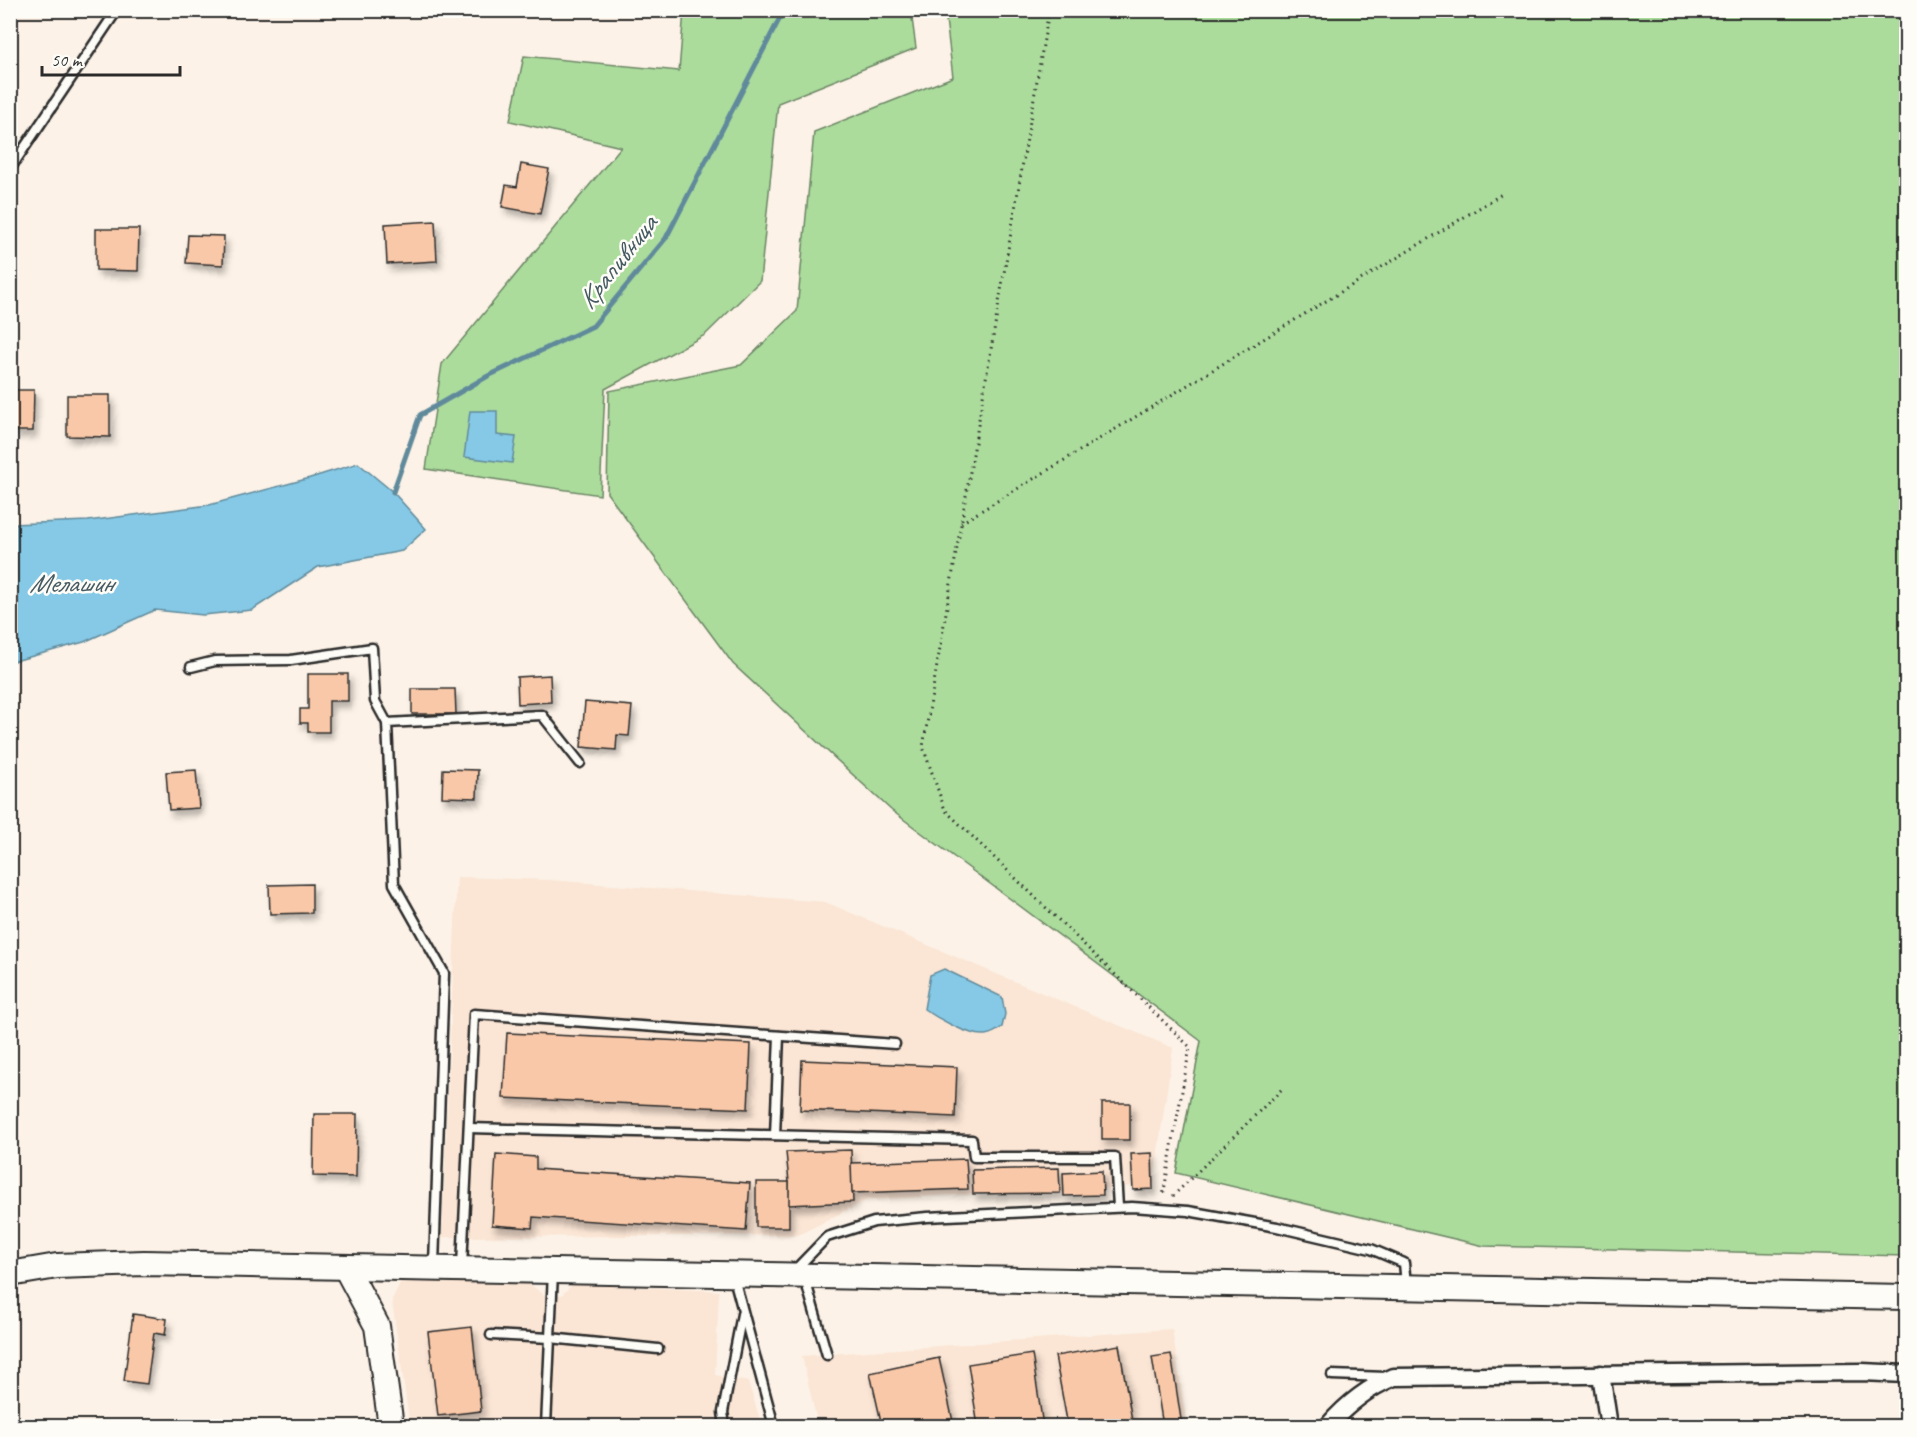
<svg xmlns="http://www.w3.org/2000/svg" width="1917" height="1437" viewBox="0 0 1917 1437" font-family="Caveat,sans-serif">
<defs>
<filter id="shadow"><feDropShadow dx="3.5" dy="6" stdDeviation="3" flood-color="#0004"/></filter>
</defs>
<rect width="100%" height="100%" fill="#fcf2e7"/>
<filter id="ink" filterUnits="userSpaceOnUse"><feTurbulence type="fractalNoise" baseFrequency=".0167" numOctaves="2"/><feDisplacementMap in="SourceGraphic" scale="12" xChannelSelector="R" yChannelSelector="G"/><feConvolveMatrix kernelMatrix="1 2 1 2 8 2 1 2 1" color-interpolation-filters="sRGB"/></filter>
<g filter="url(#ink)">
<g fill="#fbe5d4">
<path d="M457,877L549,880L825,902L1173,1048L1153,1184L1060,1193L973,1194L867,1200L798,1235L442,1237Z"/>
<path d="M403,1277L527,1282L544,1295H562L573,1284L719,1291L715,1375L748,1382L762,1426H410L392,1300Z"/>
<path d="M1172,1329L1187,1426H818L802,1356Z"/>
</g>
<g fill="#abdc9c" stroke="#6b8464" stroke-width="1.5">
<path d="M684,11H911L916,48L778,103L760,281L705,335L605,389L600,495L426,469L442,364L621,147L510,121L524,56L679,71Z"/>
<path d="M945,11H1906V1256L1484,1246L1176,1173L1201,1041L891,810L733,664L607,493L609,391L741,365L797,311L814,132L953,77Z"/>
</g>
<g fill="#85c9e6" stroke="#618a9b" stroke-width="1.5">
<path d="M470,411H497V435L516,437L512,463L464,457Z"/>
<path d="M358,463L393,492L426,529L402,551L318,567L252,610L203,615L155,610L84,642L11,662V524L88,521L209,505L310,478Z"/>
<path d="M944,969L1002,997L1005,1014L1002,1027C997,1031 992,1034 985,1035C968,1036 937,1018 924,1009L930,975Z"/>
</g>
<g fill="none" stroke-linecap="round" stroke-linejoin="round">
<path stroke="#618a9b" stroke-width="5" d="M393,492L420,415L488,376L593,326L666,238L784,10"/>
</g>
<g fill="#f9c8a8" stroke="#2b2b2b" stroke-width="1.5" filter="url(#shadow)">
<path d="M521,164L549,169L540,214L502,207L506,185L517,187Z"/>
<path d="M435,221L437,261L387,264L385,224Z"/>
<path d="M96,229H139L138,271L96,270Z"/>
<path d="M188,235L224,236L223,265L186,263Z"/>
<path d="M10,390H34L33,431H10Z"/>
<path d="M67,395H110V437L67,436Z"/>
<path d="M308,674H348V701H329V732H308V723H300V709H308Z"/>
<path d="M550,675L551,702L518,704L517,677Z"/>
<path d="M412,689H455L456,714H412Z"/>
<path d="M585,702L632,706L629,736L617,735L616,750L581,747Z"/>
<path d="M443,769L478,770L477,798L442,797Z"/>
<path d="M196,770L199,808L169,810L166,772Z"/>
<path d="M312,884V913L270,914L269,885Z"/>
<path d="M507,1033L751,1044L748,1109L503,1098Z"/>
<path d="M802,1060L957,1067L955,1117L800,1110Z"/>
<rect x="1102" y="1103" width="28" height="37"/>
<path d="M314,1114H357L356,1177L313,1176Z"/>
<path d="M851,1150L853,1202L788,1205L789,1182L786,1152Z"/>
<path d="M1152,1153L1153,1189L1133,1190L1131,1154Z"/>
<path d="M496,1154L536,1157V1169L750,1183L746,1231L533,1217L532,1228L492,1225Z"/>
<path d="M966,1159L968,1189L852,1193L851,1163Z"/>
<path d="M1059,1168L1060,1193L973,1194L972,1170Z"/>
<path d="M1102,1171L1103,1195L1064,1196L1063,1173Z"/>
<rect x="756" y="1182" width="33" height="45"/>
<path d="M133,1314L167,1319L165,1335L154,1333L147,1384L124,1381Z"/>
<path d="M472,1327L481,1411L438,1416L428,1332Z"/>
<path d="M1119,1345L1133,1426H1068L1055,1356Z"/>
<path d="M1032,1354L1043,1426H978L968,1364Z"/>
<path d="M1171,1354L1182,1426H1163L1152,1357Z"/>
<path d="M939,1358L954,1426H882L870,1373Z"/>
<path d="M1789,1420L1790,1426H1747V1425Z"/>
</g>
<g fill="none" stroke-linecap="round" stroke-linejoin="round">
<g stroke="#2b2b2b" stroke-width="13">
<g id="lane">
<path d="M10,169L117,10"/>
<path d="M191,667L215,661L291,660L372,648L375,701L387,723"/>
<path d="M469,1128L972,1140L974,1157H1115L1118,1207"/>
<path d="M775,1135L779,1036"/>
<path d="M434,1265L444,973L394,884L387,723L542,715L580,763"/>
<path d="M462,1266L474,1014L895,1044"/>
<path d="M794,1271L827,1237L874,1222L927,1217L1132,1207L1188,1211L1277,1227L1371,1249L1404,1263L1406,1285"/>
<path d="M734,1278L774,1426"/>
<path d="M805,1279L827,1355"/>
<path d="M491,1335L550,1338L658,1349"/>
<path d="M1332,1375L1386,1377"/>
<path d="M546,1426L553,1272"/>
<path d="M725,1426L723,1412L742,1314"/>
</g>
</g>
<g stroke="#2b2b2b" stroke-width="21">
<g id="street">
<path d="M1601,1374L1609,1426"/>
<path d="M1328,1426C1347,1404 1367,1388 1394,1377L1862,1372L1906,1374"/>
</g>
</g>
<g stroke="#2b2b2b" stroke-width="28">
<g id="secondary">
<path d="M346,1268L377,1326L391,1426"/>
<path d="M10,1274L57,1266L144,1263L1906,1297"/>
</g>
</g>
<g stroke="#2b2b2b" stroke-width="3" stroke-dasharray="1.5 4.5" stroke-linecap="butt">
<path d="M1049,10L923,747L945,810L1190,1047L1163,1196"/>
<path d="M961,523L1502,194"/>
<path d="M1173,1196L1282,1089"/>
</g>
<use href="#lane" stroke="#fdfcf7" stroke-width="8"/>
<use href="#street" stroke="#fdfcf7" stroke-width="16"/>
<use href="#secondary" stroke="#fdfcf7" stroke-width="24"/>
</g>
</g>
<g text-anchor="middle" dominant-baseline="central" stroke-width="5" stroke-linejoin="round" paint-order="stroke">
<g font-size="27" font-style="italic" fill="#465a63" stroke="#fdfcf7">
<text transform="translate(617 262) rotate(-52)">Крапивница</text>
<text x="71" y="583">Мелашин</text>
</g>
</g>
<rect width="1917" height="1437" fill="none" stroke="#fdfcf7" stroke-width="36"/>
<rect x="18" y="18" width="1881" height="1401" fill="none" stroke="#2b2b2b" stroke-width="2" filter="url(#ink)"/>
<path d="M42 66v9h138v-9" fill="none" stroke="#2b2b2b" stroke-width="3"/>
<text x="51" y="66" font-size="18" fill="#2b2b2b" stroke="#fdfcf7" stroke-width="4.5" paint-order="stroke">50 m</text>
</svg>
